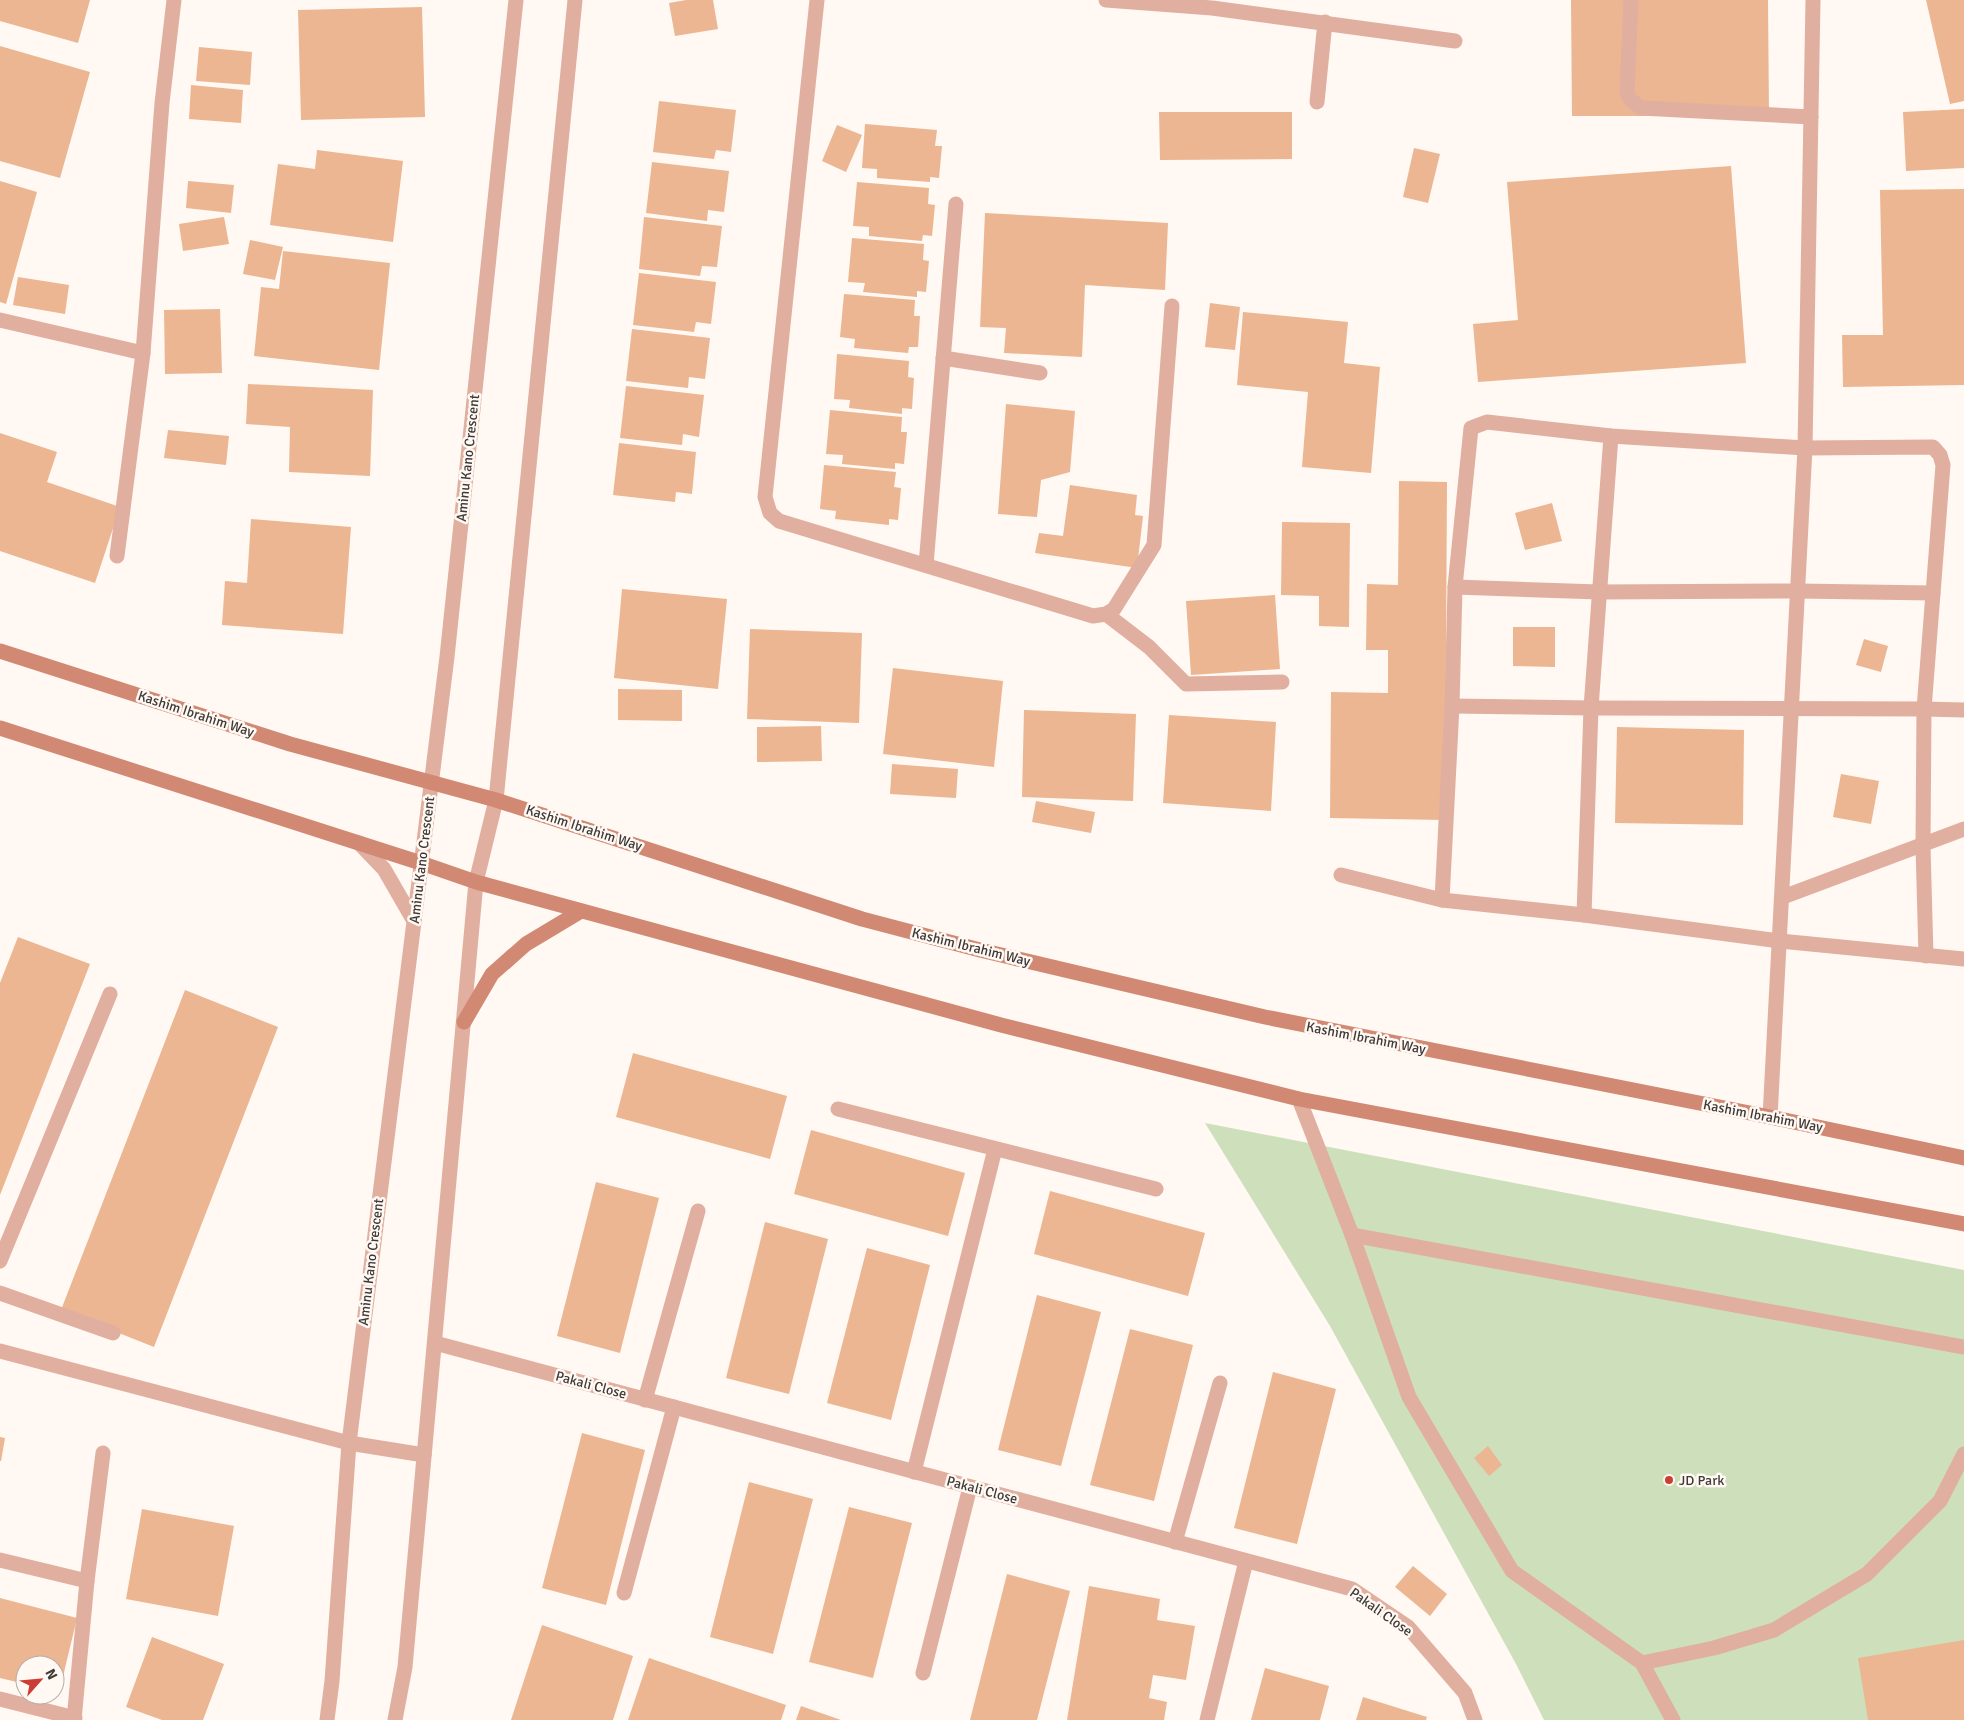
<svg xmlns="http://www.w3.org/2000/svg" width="1964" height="1720" viewBox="0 0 1964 1720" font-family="Signika,sans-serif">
<rect width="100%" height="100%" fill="#fff8f3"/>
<path fill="#cde0bb" d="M1205,1123L1964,1270V1720H1544L1516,1664L1330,1326Z"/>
<g fill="#ebb691">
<path d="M0,0H90L78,43L0,21Z"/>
<path d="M686,0H713L718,29L675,36L669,3Z"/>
<path d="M1571,0H1768L1769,116H1572Z"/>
<path d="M1926,0H1964V101L1950,104Z"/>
<path d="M422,7L425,117L301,120L298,10Z"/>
<path d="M0,46L90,72L60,178L0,161Z"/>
<path d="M199,47L252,52L250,85L196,81Z"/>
<path d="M191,85L243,90L241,123L189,119Z"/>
<path d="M659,101L736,110L731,152L716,150L714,159L653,152Z"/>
<path d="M1964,109V168L1906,171L1903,112Z"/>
<path d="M1159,112H1292V159L1160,160Z"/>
<path d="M865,124L937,130L935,146H942L939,178L930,177V182L877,178V169L862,168Z"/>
<path d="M837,125L862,135L846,172L822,161Z"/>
<path d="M1414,148L1440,154L1428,203L1403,197Z"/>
<path d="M317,150L403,161L393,242L270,225L278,164L315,169Z"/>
<path d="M652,162L729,171L724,212L708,210L707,221L646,213Z"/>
<path d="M1731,166L1746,363L1478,382L1473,324L1518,320L1507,182Z"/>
<path d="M0,181L37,192L6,304L0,302Z"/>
<path d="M188,181L234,185L231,213L186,208Z"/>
<path d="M857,182L929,188L928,204L935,205L932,236L923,235L922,241L869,236V227L853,226Z"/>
<path d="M1964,189V385L1843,387L1842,335H1883L1880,190Z"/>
<path d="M985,213L1168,223L1165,290L1085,285L1082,357L1004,353L1006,328L980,327Z"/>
<path d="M224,217L229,244L183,251L179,224Z"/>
<path d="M644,217L722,226L717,267L702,266L700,276L639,269Z"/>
<path d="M852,238L924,244L923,260L929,261L926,292L917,291V297L863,292L865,283L848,282Z"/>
<path d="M250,240L283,247L275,280L243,274Z"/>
<path d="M283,251L390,263L379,370L254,356L261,287L279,289Z"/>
<path d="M639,273L716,282L711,324L696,322L694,332L633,325Z"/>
<path d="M18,277L69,285L65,314L13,305Z"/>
<path d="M844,294L915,300L914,316H920L918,347H909L908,353L854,348L855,339L840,337Z"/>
<path d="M1210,303L1240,307L1235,350L1205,347Z"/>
<path d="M220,309L222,373L165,374L164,310Z"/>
<path d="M1243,312L1348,322L1344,363L1380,367L1371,473L1302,467L1308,392L1237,385Z"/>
<path d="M632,329L710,338L705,379L689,377L688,388L626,381Z"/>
<path d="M837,354L909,361L908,377L914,378L912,409L902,408V414L849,408L850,400L834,399Z"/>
<path d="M248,384L373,390L370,476L289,472L290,427L246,424Z"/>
<path d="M626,386L704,395L699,437L683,434L682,445L620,438Z"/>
<path d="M1006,404L1075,411L1070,472L1041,480L1037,517L998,514Z"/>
<path d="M830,410L902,417L901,432H907L904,464L895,463V469L842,464L843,455L826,454Z"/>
<path d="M168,430L229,436L226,465L164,458Z"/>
<path d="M0,433L57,452L47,482L120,507L95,583L0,551Z"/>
<path d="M619,443L696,452L692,494L676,492L675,502L613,495Z"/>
<path d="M824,465L896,472L894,487L901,488L898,520L889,519V525L835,519L836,511L820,509Z"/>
<path d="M1399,481L1447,482L1445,820L1330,818L1331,692L1388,693V650H1366L1367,584L1398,585Z"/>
<path d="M1070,485L1137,495L1135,515L1143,516L1137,568L1035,553L1039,533L1063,536Z"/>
<path d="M1552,503L1562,541L1525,550L1515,513Z"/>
<path d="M251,519L351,527L343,634L222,625L225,581L247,583Z"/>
<path d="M1282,522L1350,523L1349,627L1319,626V596L1281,595Z"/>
<path d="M622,589L727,599L718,689L614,678Z"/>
<path d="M1275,595L1280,669L1191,675L1186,601Z"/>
<path d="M1513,627H1555V667L1513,666Z"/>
<path d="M750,629L862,633L859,723L747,719Z"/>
<path d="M1864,639L1888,646L1881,672L1856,665Z"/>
<path d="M893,668L1003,681L994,767L883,754Z"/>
<path d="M618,689L682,690V721L618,720Z"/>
<path d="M1024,710L1136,714L1133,801L1022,797Z"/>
<path d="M1169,715L1276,722L1271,811L1163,803Z"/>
<path d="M821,726L822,761L757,762V727Z"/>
<path d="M1617,727L1744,730L1743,825L1615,823Z"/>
<path d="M892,764L958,769L956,798L890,794Z"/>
<path d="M1841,774L1879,781L1871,824L1833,817Z"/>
<path d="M1036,801L1095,812L1091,833L1032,822Z"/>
<path d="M18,937L90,964L0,1195V983Z"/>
<path d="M185,990L278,1027L154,1347L61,1310Z"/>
<path d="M633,1053L787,1096L770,1159L616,1117Z"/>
<path d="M811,1130L965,1173L948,1236L794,1194Z"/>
<path d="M596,1182L659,1198L620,1353L557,1336Z"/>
<path d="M1050,1191L1205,1233L1188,1296L1034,1254Z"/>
<path d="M765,1222L828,1239L789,1394L726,1378Z"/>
<path d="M867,1248L930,1265L891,1420L827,1403Z"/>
<path d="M1037,1295L1101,1312L1061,1466L998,1450Z"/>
<path d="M1130,1329L1193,1345L1154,1501L1090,1485Z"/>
<path d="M1273,1372L1336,1389L1297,1544L1234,1528Z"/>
<path d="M582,1433L645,1450L606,1605L542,1588Z"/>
<path d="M0,1437L5,1438L1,1461H0Z"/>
<path d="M1488,1446L1502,1465L1489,1476L1474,1458Z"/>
<path d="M749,1482L813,1499L773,1654L710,1637Z"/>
<path d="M849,1507L912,1523L873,1678L809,1662Z"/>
<path d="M142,1509L234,1526L218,1616L126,1599Z"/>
<path d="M1413,1566L1447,1594L1430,1616L1395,1587Z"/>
<path d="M1007,1574L1070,1591L1037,1720H970Z"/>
<path d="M1089,1586L1160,1599L1157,1620L1195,1626L1186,1680L1153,1675L1149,1698L1167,1702L1164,1720H1067Z"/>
<path d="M0,1598L77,1618L59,1693L55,1692V1665H25V1684L0,1678Z"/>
<path d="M542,1625L633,1656L613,1720H511Z"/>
<path d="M152,1637L224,1664L203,1720H162L126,1707Z"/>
<path d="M1964,1640V1720H1868L1858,1658Z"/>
<path d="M649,1658L786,1705L781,1720H628Z"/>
<path d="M1265,1668L1329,1686L1320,1720H1251Z"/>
<path d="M1363,1697L1427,1717L1426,1720H1356Z"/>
<path d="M801,1706L841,1720H796Z"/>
</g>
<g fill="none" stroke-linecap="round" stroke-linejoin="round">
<g stroke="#e1af9f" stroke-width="15">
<path d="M817,0L765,497L770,513L779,521L1093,616L1106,614L1114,609L1154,545L1172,306"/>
<path d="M1106,0L1212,8L1455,41"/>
<path d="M1631,0L1627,92L1630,99L1641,108L1811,117"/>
<path d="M926,565L956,204"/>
<path d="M1455,587L1599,592L1798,591L1933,593"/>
<path d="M1106,614L1149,647L1186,684L1282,682"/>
<path d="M1452,706L1591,708L1924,709L1964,710"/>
<path d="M1341,875L1442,900L1584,915L1780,941L1964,959"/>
<path d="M1783,897L1964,829"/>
<path d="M1442,900L1452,706L1455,587L1471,428L1487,422L1611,436L1805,448L1933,447L1940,455L1943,465L1924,709L1923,846L1926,956"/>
<path d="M1584,915L1591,708L1611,436"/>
<path d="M1299,1099L1352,1235L1409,1397L1512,1571L1642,1663L1714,1648L1774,1630L1867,1574L1940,1501L1964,1454"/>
<path d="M1770,1117L1805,448L1813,0"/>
<path d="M1352,1235L1964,1347"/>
<path d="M0,1560L87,1581"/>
<path d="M624,1593L674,1407"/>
<path d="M1642,1663L1673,1720"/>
<path d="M0,1699L75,1718"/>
<path d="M74,1720L87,1581L103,1453"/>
</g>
<g stroke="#e1af9f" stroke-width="15">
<path d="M1317,102L1325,22"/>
<path d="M943,358L1040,373"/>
</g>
<g stroke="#e1af9f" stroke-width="15">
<path d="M0,320L143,353"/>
<path d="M117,556L143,353L162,103L174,0"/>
<path d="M838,1109L1156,1189"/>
<path d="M0,1261L110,994"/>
<path d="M0,1293L113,1333"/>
<path d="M435,1343L1352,1589L1408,1627L1465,1693L1475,1720"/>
<path d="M0,1351L349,1443L424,1455"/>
<path d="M645,1400L698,1211"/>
<path d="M914,1472L995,1149"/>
<path d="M1175,1542L1220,1383"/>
<path d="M923,1673L970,1487"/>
<path d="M1207,1720L1246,1561"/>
</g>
<g stroke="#e1af9f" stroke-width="15">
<path d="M359,843L384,869L414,921"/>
<path d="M327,1720L332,1681L349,1443L447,657L516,0"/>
<path d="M395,1720L405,1667L476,882L496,800L575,0"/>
</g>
<g stroke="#d18973" stroke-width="15">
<path d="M0,651L290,744L496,800L862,919L980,950L1265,1017L1770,1117L1964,1158"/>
<path d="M0,728L421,863L476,882L1001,1025L1299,1099L1964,1224"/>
<path d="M464,1022L492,974L526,944L581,911"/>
</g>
</g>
<circle fill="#cc3e35" stroke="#fff8f3" stroke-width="2" cx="1669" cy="1480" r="5"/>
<g text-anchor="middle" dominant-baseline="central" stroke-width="5" stroke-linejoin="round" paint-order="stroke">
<g font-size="14" fill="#3e3a38" stroke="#fff8f3">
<text transform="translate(468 458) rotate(-84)">Aminu Kano Crescent</text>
<text transform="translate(196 714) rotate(18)">Kashim Ibrahim Way</text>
<text transform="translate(584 828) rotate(18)">Kashim Ibrahim Way</text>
<text transform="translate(422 860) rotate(-83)">Aminu Kano Crescent</text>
<text transform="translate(971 947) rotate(14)">Kashim Ibrahim Way</text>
<text transform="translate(1366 1038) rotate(11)">Kashim Ibrahim Way</text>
<text transform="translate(1763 1116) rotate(11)">Kashim Ibrahim Way</text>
<text transform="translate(371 1262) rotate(-83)">Aminu Kano Crescent</text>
<text transform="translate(591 1385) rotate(15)">Pakali Close</text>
<text transform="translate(982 1490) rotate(15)">Pakali Close</text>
<text transform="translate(1381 1612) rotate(35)">Pakali Close</text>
</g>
<g font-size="14" fill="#3e3a38" stroke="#fff8f3" text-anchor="start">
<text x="1679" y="1480">JD Park</text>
</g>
</g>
<g transform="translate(40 1680) rotate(63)"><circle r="24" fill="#fff8f3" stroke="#b2aca8"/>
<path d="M0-4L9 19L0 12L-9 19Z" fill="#cc3e35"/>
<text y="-8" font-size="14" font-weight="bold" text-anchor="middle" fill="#3e3a38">N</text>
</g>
</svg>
